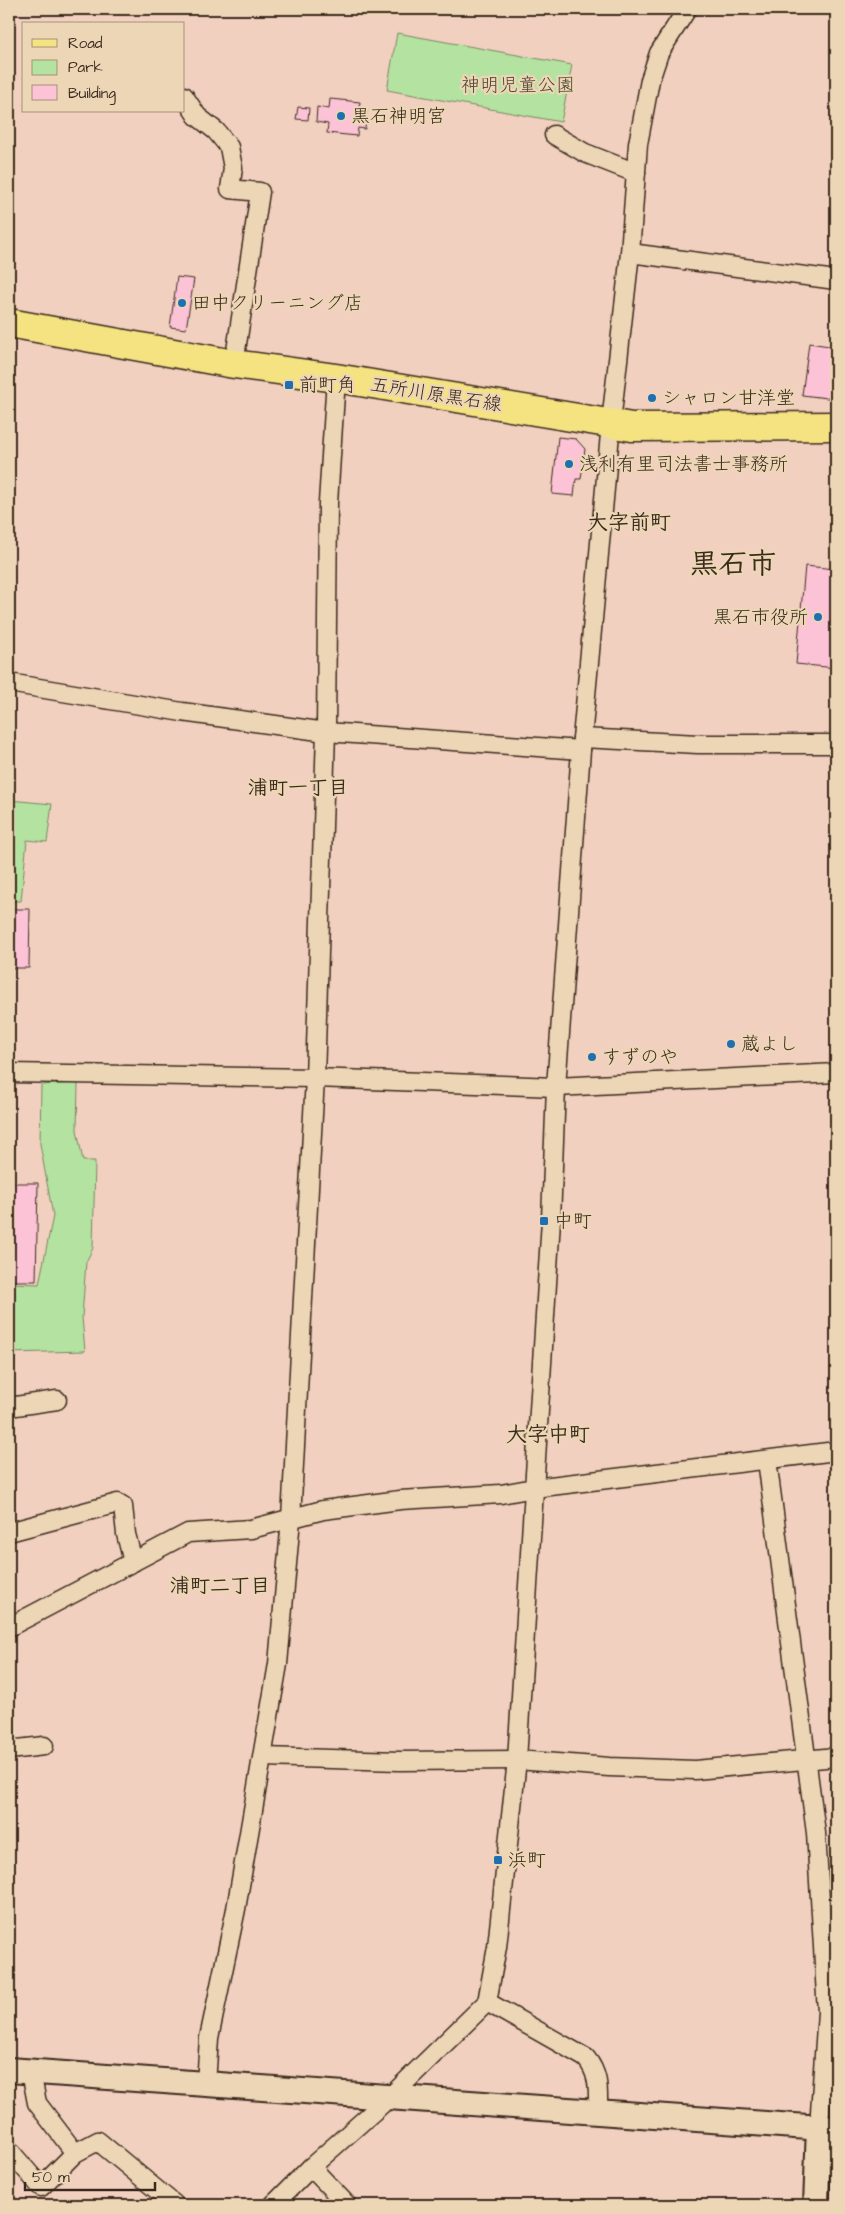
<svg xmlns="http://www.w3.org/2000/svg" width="845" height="2214" viewBox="0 0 845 2214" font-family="'Architects Daughter','Klee One',sans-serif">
<rect width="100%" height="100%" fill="#f2d0c0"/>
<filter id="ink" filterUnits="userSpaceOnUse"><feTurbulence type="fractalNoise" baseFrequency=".02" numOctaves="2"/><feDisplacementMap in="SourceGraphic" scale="10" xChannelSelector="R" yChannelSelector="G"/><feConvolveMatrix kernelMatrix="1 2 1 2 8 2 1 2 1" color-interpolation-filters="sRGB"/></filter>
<g filter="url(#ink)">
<g fill="#b4e2a1" stroke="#788660">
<path d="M397,33L572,65L561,122L387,90Z"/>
<path d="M9,800L52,804L47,842L27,840L21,901H9Z"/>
<path d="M78,1083L77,1130L83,1161H95L93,1248L86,1262L82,1317L85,1351L9,1353V1283L39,1284L53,1216L40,1144L41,1085Z"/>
</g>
<g fill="#fcc2d6" stroke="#3b2a1e">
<path d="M330,99L360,102L359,109L367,110L365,129L358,128L357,136L327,133L328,124L316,122L317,107L329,109Z"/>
<path d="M298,107L309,108L308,120L296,119Z"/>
<path d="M177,277L194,279L186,329L170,327Z"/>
<path d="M809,343L836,347V399L802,395Z"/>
<path d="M558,437L576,439L585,449L581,479H576L574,496L552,494Z"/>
<path d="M805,566L836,569V668L796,664Z"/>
<path d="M9,909H30L29,968H9Z"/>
<path d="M9,1183H38L36,1281H9Z"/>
</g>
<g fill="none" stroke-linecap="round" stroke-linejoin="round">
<g stroke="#3b2a1e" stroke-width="21">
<g id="street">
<path d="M184,96L197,116L216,131L229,147L233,168L230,189L260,192L234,364"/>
<path d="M554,135L585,153L636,173"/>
<path d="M630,253L836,280"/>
<path d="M9,683L182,712L326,732L581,750"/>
<path d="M582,738L698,744H836"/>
<path d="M9,1073L315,1078L556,1087L836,1073"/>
<path d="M9,1407L57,1400"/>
<path d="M767,1460L816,1833L827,2012L819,2127"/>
<path d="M9,1532L118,1503L123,1506L126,1534L133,1562"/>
<path d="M9,1627L188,1533L251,1529L323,1510L400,1500L501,1494L534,1488L836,1451"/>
<path d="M9,1750L44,1746"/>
<path d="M263,1757L400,1761L517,1760L609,1767L695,1770L836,1757"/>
<path d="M487,2002L586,2058C600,2075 598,2091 598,2112"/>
<path d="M31,2072L37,2103L75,2153"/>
<path d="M206,2084L209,2038L236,1909L278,1664L291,1519L315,1078L326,732L328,503L336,378"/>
<path d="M9,2150L41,2187L75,2153L98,2141L175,2205"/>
<path d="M311,2167L347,2205"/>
<path d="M273,2205L311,2167L390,2097L487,2002L497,1947L517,1760L551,1220L556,1087L581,750L611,423L630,253L638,144L650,80L659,53L687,9"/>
</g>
</g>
<g stroke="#3b2a1e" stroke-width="28">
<g id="secondary">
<path d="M9,2070L836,2129"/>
<path d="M816,2205L819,2127"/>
</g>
</g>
<g stroke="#3b2a1e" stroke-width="31">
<path id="primary" d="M9,323L234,364L336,378L632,427L836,426"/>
</g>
<use href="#street" stroke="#edd6b6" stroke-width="18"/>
<use href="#secondary" stroke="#edd6b6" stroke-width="24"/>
<use href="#primary" stroke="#f5e382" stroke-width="28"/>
</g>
</g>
<g fill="#1f6fb2" stroke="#edd6b6" stroke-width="2">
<circle cx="341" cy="116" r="5"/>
<circle cx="182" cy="303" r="5"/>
<rect x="284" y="380" width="10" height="10" rx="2.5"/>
<circle cx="652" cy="398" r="5"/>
<circle cx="569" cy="464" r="5"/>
<circle cx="818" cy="617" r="5"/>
<circle cx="731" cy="1044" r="5"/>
<circle cx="592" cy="1057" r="5"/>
<rect x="539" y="1216" width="10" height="10" rx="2.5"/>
<rect x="493" y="1855" width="10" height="10" rx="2.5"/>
</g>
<g text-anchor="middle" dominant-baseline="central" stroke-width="4.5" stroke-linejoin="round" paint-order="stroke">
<g font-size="19" fill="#4d4632" stroke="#edd6b6">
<text x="518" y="85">神明児童公園</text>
</g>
<g font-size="19" fill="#3b2a1e" stroke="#edd6b6" text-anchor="start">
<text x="351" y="116">黒石神明宮</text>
<text x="192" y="303">田中クリーニング店</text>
<text x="299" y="385">前町角</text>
<text x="662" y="398">シャロン甘洋堂</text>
<text x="579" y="464">浅利有里司法書士事務所</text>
<text x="808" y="617" text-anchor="end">黒石市役所</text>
<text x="741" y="1044">蔵よし</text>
<text x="602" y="1057">すずのや</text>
<text x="554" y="1221">中町</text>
<text x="508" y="1860">浜町</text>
</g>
<g font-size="19" fill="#3b2a1e" stroke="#edd6b6">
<text transform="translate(436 395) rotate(9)">五所川原黒石線</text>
</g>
<g font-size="20" font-weight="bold" fill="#3b2a1e" stroke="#edd6b6">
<text x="298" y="788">浦町一丁目</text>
<text x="220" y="1586">浦町二丁目</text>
</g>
<g font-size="21" font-weight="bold" fill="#3b2a1e" stroke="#edd6b6">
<text x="629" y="522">大字前町</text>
<text x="548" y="1434">大字中町</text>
</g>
<g font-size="29" font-weight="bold" fill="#3b2a1e" stroke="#edd6b6">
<text x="733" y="564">黒石市</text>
</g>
</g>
<rect width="845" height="2214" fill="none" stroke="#edd6b6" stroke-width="30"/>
<rect x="15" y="15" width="815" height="2184" fill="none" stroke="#3b2a1e" stroke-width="2" filter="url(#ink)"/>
<rect x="22" y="22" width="162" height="90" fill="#edd6b6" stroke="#a69179"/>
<rect x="32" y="39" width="25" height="8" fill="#f5e382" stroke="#a69179"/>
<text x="68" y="48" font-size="15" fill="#3b2a1e">Road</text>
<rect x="32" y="60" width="25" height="15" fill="#b4e2a1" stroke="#a69179"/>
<text x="68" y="72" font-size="15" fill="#3b2a1e">Park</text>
<rect x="32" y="85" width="25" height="15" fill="#fcc2d6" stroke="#a69179"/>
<text x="68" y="98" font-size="15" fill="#3b2a1e">Building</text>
<path d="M25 2182v8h130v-8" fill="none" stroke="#3b2a1e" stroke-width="2.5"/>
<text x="32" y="2182" font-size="15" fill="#3b2a1e" stroke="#edd6b6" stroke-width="4" paint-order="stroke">50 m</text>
</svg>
